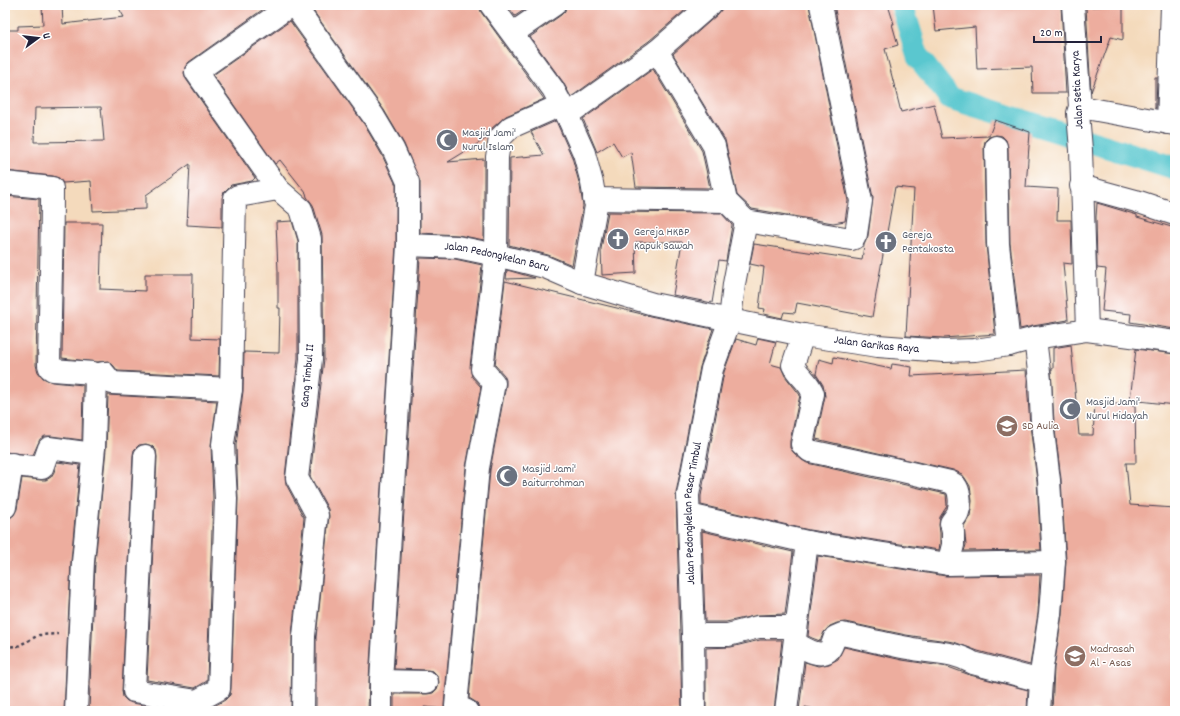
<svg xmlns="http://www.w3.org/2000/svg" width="1180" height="716" viewBox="0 0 1180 716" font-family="Dekko,sans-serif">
<rect width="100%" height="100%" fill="#fff"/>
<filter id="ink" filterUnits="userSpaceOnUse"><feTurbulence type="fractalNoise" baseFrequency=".025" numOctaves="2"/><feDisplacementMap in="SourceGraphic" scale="8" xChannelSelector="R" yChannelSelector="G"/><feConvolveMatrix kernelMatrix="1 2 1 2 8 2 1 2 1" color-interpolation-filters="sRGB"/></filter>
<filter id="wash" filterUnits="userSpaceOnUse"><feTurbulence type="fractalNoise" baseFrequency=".012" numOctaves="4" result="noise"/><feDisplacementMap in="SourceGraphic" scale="16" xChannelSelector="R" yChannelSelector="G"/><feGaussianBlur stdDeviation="0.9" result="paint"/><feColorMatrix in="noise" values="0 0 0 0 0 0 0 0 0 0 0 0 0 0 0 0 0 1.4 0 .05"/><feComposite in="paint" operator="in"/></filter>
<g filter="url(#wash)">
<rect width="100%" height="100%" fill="#f4dabc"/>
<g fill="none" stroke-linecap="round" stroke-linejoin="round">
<path stroke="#5ac7cf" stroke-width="23" d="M902,5L918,57L950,98L1175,168"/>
</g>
<g id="blocks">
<g fill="#edad9e" fill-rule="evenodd">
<path d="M42,5H62L63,24L124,17L117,5H269L189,62L185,67L184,73L186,79L255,178L252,181L231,185L224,192L222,198V227L187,225L190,164L146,195V209L93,211L91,181L63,183L59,178L53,176L5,171V30H18V26L43,25ZM101,107L104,141L34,142L35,108Z"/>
<path d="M309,5H479L481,12L544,99L506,116L491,129L487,138L448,162L484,159V240L458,235L420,233V182L404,144L384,110Z"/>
<path d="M507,5H532L515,16Z"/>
<path d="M566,5H691L649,41L571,97L563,82L530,37L561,15L565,11Z"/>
<path d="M722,5H809L848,201L845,221L833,223L752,209L737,195L725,140L673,54L718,14L722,9Z"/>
<path d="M834,5H888L894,24H892L898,45L885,49L901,112L934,104L942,138L989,136L995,120L1030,132L1026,187L1058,189L1057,220H1071L1072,264L1063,263L1068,320L1033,326L1020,329L1010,243L1008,147L1006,140L1002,136L996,135L989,137L985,141L984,147L986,244L995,334L944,338L906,336L914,189L895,187L872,317L797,303L795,313L784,312L782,318L764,314L765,309L759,308L764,267L750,264L754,244L862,260L864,245L868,236L873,198Z"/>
<path d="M933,5H1061L1066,93H1033L1032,67L977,69L975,27L936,31Z"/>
<path d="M1123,6V40L1111,37L1091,92L1086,7Z"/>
<path d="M290,21L364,124L382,155L396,185V245L369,680L368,711H316V637L329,516L328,509L310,476L324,359L322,235L313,205L307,197L306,193L280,160L275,164L213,75Z"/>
<path d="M653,69L702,151L710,188L636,187L631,152L622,157L613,142L597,152L583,119Z"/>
<path d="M1155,77H1157L1156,108H1155Z"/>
<path d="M556,121L572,157L580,186L583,206L572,265L548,255L509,245L510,158L544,155L531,132Z"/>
<path d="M5,196L39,199L36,365L38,372L43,378L52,382L83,385L82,440L51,436H45L40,439L33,455L5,452Z"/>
<path d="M1097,203L1137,215V217L1175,228V329L1130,322L1131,314L1102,311L1106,269L1097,268L1096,217Z"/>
<path d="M608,212L721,213L732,225L726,261L719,260L712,303L673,295L682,242H635L636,273L602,275L601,249Z"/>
<path d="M292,221L298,241V358L285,477L286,484L304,518L292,635L291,711H205L225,700L230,695L231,689L238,499L236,445L243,391L244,352L279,353L280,308H278V271L276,222Z"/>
<path d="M64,223H102L100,289L145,291V274H193L192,338L220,339L219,376L118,371L113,365L108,361L97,362L62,358Z"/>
<path d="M420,258L455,259L482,265L470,367L472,377L481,387L466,467L444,705V709L424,707V711H394V694H427L433,693L437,689L439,683L438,676L433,671L427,670L394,669Z"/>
<path d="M507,270L535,278L506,279Z"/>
<path d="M505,281L650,316L713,329L700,367L676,493L680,635L682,711H509L493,709L492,711L479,709L477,703L469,698L490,470L506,385V380L504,375L495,365Z"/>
<path d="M758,338L776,342L770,364L781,367L785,376L800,395L790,441V448L794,453L802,460L807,463L946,494L947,506L940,517L939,525L940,533V543L939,550L809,530L701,505V496L724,372L736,339L756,345Z"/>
<path d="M1071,345L1079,435H1093L1095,403L1135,405L1136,463H1126L1130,505L1175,508V711H1052L1054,668L1062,615L1066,561L1061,479L1054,422L1051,369H1053V348Z"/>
<path d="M1136,349L1175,354V405L1130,400Z"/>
<path d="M834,357L891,369L892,364L912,367L911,376L1026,370L1030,425L1037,481L1041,550L964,551L966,545L964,526L970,516L972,501L970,486L965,478L962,474L953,470L816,439L825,396L823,385L816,374L819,359L833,363Z"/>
<path d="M108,395L217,401L211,445L213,499L207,681L195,688L147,680L157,457L156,450L152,446L146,444L139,445L134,450L133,455L122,691L123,697L127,701L132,703L180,711H89L95,563L106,449Z"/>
<path d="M57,462L80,465L71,561L64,711H5V519L10,518L14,515L17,509L22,478L41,480H46L51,477L54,472Z"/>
<path d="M702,531L793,552L785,614L758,615L726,622H705Z"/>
<path d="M818,556L946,576L1040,575L1038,613L1030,665L978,651L954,642L906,635L845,622L837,623L830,626L824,632L820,641L812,638L808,636Z"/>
<path d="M760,640H782L774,711H706V648L731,647Z"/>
<path d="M844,647L902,660L948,667L970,675L1028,690L1027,711H879L858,708L857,711H824L805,707V711H799L805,662L818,666L829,664L838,659Z"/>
</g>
</g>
</g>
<g filter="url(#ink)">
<use href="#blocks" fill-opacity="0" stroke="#423e4e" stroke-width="1"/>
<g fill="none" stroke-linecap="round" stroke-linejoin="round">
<g stroke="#423e4e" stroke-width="24">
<g id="minor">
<path d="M291,5L196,72L278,189L301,209L310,239L311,359L297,478L317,515L304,636L303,711"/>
<path d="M294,5L374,117L393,149L408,182V245L381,681V711"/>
<path d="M491,5L553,89L567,115L584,153L592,183L596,206L582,283"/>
<path d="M1073,5L1080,107L1078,113L1081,150L1087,330"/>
<path d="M513,33L554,5"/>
<path d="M657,51L714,146L726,201L746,221"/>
<path d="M1080,107L1175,124"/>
<path d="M567,115L657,51L710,5"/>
<path d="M1168,123L1172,5"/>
<path d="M996,147L998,244L1009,345"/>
<path d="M5,183L52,188C52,247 50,306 49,365L50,368L53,370L93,373L96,376L94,448L83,562L76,711"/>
<path d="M1081,186L1136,201L1175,214"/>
<path d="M594,199L726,201"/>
<path id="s1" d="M408,245L457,247L496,255L545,267L582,283L653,304L803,335L878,346L944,351L975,350L1009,345L1035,338L1087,330L1175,342"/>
<path d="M803,335L793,365C798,376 810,382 813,394L802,444L810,451L894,469L950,482L955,485C960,491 961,504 958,512C957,516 953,519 951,523L953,532V545L948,564"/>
<path d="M1035,338L1040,380L1042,423L1049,480L1054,562L1050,614L1042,667L1039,711"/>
<path d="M96,375L104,373L112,383L231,389"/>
<path d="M145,456L134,691L197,701L219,689L226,499L223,444L231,389L235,198L238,196L278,189"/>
<path d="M5,464L42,468L49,448L93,454"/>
<path d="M5,507L12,464"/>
<path d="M689,515L807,542L948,564L1054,562"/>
<path d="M693,635H728L758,627H796"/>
<path d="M795,643C804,648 818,658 828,651C832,648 833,641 835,637L842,634C866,639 889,645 913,649C933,653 954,651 973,663L1041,681"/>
<path d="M381,681L427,682"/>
<path d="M467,711L456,706L478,468L494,383L482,369L496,255L497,157L500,138L511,127L561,105"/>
<path id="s2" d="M694,711L693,635L688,495L712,369L730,320L734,284L746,221L851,239L854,238L856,234L861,201L821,5"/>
<path d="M786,711L807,542"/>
</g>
</g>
<path stroke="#423e4e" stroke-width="2.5" stroke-dasharray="3 3" stroke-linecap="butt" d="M5,647L18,646L39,635L58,634"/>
<use href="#minor" stroke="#fff" stroke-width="22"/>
</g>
</g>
<defs>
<g id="mosque-disc" transform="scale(1.15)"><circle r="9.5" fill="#6b7280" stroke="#fff"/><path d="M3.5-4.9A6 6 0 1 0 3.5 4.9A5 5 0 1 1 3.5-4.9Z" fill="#fff"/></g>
<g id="church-disc" transform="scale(1.15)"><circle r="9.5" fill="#6b7280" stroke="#fff"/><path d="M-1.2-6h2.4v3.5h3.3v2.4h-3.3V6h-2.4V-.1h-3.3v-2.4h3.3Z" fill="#fff"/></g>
<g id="school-disc" transform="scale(1.15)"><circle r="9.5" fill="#8d6e63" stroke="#fff"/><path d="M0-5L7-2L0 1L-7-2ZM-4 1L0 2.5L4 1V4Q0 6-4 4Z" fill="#fff"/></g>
</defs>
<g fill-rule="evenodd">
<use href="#mosque-disc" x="447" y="140"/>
<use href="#church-disc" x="618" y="239"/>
<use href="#church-disc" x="886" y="242"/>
<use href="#mosque-disc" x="1070" y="409"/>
<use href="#school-disc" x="1007" y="426"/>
<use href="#mosque-disc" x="507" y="476"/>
<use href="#school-disc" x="1075" y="656"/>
</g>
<g text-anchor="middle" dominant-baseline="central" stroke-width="3" stroke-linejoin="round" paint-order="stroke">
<g font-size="12" fill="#22223b" stroke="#fff">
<text transform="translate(1078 90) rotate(-93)">Jalan Setia Karya</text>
<text stroke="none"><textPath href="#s1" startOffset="90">Jalan Pedongkelan Baru</textPath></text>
<text stroke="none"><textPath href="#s1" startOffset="481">Jalan Garikas Raya</textPath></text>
<text transform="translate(308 376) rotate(-85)">Gang Timbul II</text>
<text stroke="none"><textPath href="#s2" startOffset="198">Jalan Pedongkelan Pasar Timbul</textPath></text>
</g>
<g font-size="12" fill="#5b616d" stroke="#fff" text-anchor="start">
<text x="462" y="133">Masjid Jami'<tspan x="462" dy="14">Nurul Islam</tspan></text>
<text x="634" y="232">Gereja HKBP<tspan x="634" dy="14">Kapuk Sawah</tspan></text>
<text x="902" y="235">Gereja<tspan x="902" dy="14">Pentakosta</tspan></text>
<text x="1086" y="402">Masjid Jami'<tspan x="1086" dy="14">Nurul Hidayah</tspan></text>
<text x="522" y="469">Masjid Jami'<tspan x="522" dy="14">Baiturrohman</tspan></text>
</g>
<g font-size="12" fill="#785e54" stroke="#fff" text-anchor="start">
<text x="1022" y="426">SD Aulia</text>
<text x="1090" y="649">Madrasah<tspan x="1090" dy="14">Al - Asas</tspan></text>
</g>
</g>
<rect width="1180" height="716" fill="none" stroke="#fff" stroke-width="20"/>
<g transform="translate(38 38) rotate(75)" stroke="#ffffff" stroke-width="3" paint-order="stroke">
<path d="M0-3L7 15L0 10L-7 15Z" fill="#22223b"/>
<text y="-6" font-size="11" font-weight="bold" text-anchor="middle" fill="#22223b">U</text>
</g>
<path d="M1034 36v6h67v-6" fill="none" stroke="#22223b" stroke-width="2"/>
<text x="1040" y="36" font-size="12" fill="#22223b" stroke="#ffffff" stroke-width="3" paint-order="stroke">20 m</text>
</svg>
